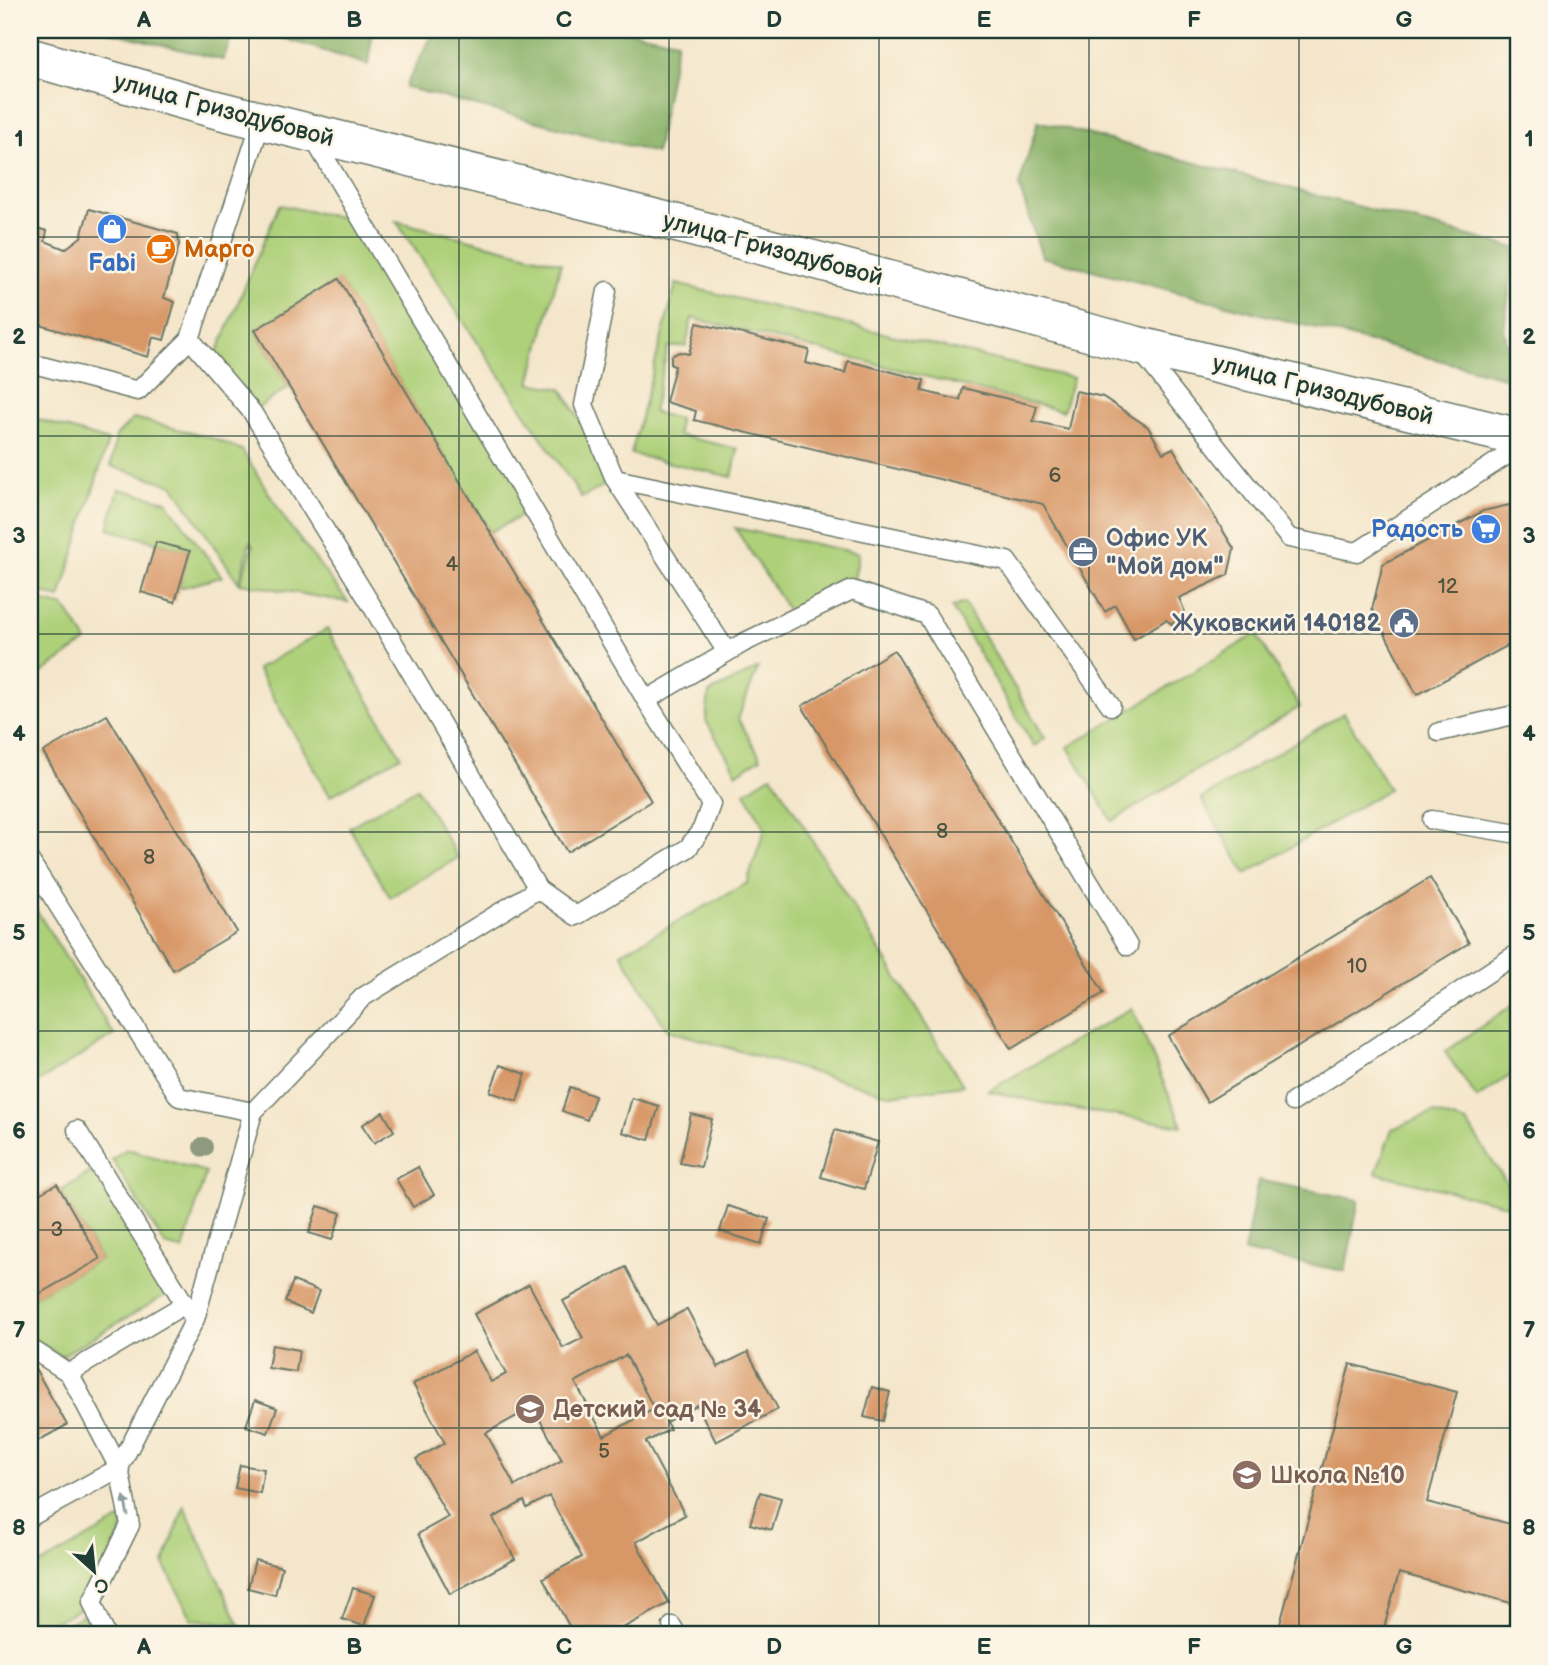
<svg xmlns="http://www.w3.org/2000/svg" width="1548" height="1665" viewBox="0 0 1548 1665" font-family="'Balsamiq Sans',sans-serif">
<rect width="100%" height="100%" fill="#fcf5e5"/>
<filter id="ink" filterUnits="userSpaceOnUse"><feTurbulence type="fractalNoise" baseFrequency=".0143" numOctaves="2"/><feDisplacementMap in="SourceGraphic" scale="14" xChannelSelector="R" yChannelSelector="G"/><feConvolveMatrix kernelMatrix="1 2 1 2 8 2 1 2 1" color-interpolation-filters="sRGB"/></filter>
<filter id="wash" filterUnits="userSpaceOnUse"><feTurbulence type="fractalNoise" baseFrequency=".00686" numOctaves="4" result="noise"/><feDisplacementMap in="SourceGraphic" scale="28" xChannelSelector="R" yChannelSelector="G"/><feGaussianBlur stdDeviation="1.57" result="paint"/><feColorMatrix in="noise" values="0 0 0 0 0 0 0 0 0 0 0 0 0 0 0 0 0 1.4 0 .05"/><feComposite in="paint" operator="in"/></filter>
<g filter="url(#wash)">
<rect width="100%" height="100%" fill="#f4e6ca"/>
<g fill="#add079" stroke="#668656" stroke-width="2">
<path d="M279,205L363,222L533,510L490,532L339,280L255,330L289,387L252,412L212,365Z"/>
<path d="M396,221L561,263L530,383L562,389L615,479L582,498Z"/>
<path d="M676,284L1073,378L1063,411L692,318L686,346L668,347L653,412L679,419L678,435L738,449L732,477L631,454Z"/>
<path d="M30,417L108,441L60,598L30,589Z"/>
<path d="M134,418L212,438L242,450L288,524L348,602L240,583L253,546L250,542L239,583L173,485L111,466L116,436Z"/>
<path d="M119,489L166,501L222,577L179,588L189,551L108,529Z"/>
<path d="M735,528L859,553L852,590L793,618Z"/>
<path d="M30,598L65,607L87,641L30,681Z"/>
<path d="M964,603L1045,738L1034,746L952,608Z"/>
<path d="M327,629L401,756L330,796L257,669Z"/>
<path d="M1256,634L1300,707L1112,821L1068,747Z"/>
<path d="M758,668L738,719L761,758L737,773L706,721L709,693Z"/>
<path d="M1344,713L1389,789L1246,874L1201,799Z"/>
<path d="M772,775L963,1085L891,1095L667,1030L621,953L747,883L765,828L745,792Z"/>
<path d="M417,788L458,858L390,897L349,827Z"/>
<path d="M30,900L114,1035L30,1087Z"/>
<path d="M1518,1001V1070L1477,1098L1445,1052Z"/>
<path d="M1132,1008L1182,1126L1062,1107L988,1091Z"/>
<path d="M1433,1113L1467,1123L1518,1200V1208L1376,1173L1392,1129Z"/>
<path d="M127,1149L206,1172L183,1250L165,1245L112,1159Z"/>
<path d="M97,1168L176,1289L61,1356L30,1337V1299L100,1259L61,1191Z"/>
<path d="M184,1506L239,1624L192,1619L164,1564Z"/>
<path d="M128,1515L92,1602L30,1635V1570Z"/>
<path d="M83,1615L94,1635H46Z"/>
</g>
<g fill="#8ab269" stroke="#54784e" stroke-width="2">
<path d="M103,30H234L223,60Z"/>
<path d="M259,30H373L368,65Z"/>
<path d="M435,30H623L677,41L656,153L405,87Z"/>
<path d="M1038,121L1515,248L1504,330L1516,380L1042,257L1019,186Z"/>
<path d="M1258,1180L1359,1200L1345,1271L1244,1252Z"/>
</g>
<g id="blocks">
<g fill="#d89766" fill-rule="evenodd">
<path d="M89,209L178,234L179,245L164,298L175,302L164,340L153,337L148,357L30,322V226L47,231L45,241L65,249L81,237Z"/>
<path d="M339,279L651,801L567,852L255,330Z"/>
<path d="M697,323L809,350L806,363L845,373L848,361L924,380L922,391L960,400L963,388L1037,406L1033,421L1068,429L1076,391L1103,397L1148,427L1163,453L1173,448L1234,549L1228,575L1179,598L1184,609L1182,619L1172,624L1166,620L1134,639L1115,605L1105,612L1043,504L694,420L696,411L666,402L675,366L671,365V356L679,352L689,354Z"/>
<path d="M1518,503V640L1417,695L1372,609L1383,564L1483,511Z"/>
<path d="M156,542L190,551L175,602L141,592Z"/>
<path d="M894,650L1104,993L1011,1049L802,706Z"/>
<path d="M107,715L237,932L173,970L43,752Z"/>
<path d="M1430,878L1469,943L1207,1102L1168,1036Z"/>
<path d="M500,1065L526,1074L517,1101L490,1092Z"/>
<path d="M570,1087L595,1096L587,1120L562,1111Z"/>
<path d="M632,1098L659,1106L649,1140L622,1132Z"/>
<path d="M383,1112L394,1131L374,1143L362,1125Z"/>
<path d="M691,1114L712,1119L701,1167L680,1163Z"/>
<path d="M835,1130L878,1142L864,1189L821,1177Z"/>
<path d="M418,1167L434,1195L413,1207L396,1179Z"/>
<path d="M57,1184L100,1259L30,1299V1199Z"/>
<path d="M318,1206L341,1213L332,1240L309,1233Z"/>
<path d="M728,1206L769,1219L761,1244L720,1231Z"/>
<path d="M626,1267L657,1325L687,1309L718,1367L748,1352L778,1409L716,1442L697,1405L666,1422L670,1429L646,1442L685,1515L636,1542L669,1603L610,1635H574L543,1578L582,1557L549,1496L527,1508L524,1501L493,1518L515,1559L450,1594L418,1534L448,1517L416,1459L445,1443L413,1384L474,1351L491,1382L506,1374L474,1314L529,1284L563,1348L583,1338L563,1301ZM626,1355L654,1409L604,1436L575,1382ZM533,1407L562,1460L515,1486L486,1433Z"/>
<path d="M293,1281L319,1291L311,1313L285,1302Z"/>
<path d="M272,1345L299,1350L296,1372L268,1368Z"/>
<path d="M1350,1364L1457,1392L1427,1502L1518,1526V1635H1506L1515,1604L1399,1573L1382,1635H1277Z"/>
<path d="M36,1370L67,1425L30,1445V1373Z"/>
<path d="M872,1387L890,1392L883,1421L864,1417Z"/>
<path d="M255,1400L277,1408L268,1433L246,1426Z"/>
<path d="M240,1465L264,1469L260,1493L235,1488Z"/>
<path d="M760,1492L781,1498L772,1530L750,1524Z"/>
<path d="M255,1560L282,1567L275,1595L248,1588Z"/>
<path d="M353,1588L375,1595L364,1626L342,1619Z"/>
</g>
</g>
</g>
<g filter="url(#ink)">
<use href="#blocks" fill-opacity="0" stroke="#6a7868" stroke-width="2"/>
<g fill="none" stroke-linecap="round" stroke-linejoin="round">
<g stroke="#6a7868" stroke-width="21">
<g id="service">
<path d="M262,119L190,339L252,412L372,606L538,889L576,916L688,848L702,829L711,804L646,700L312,136"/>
<path d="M607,291L584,405L615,479L727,652"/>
<path d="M1140,350L1289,538L1357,552L1518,448"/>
<path d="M30,363L138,391L190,339"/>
<path d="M615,479L1007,561L1111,706"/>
<path d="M646,700L743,643L852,590L927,615L1128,946"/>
<path d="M1439,732L1518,714"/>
<path d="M1432,820L1518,834"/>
<path d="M30,861L179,1097L253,1112"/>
<path d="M1293,1102L1518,953"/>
<path d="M77,1130L191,1314"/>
<path d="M30,1348L69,1373"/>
<path d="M119,1468L195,1319L253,1112L363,997L538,889"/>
<path d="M119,1468L69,1373L185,1304"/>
<path d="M30,1517L119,1468L130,1525L92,1602L106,1635"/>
<path d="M672,1626L677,1635"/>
</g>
</g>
<g stroke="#6a7868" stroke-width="40">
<path id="minor" d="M30,57L214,109L679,224L1136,345L1518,437"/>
</g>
<use href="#service" stroke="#fff" stroke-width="18"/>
<use href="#minor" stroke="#fff" stroke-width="37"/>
</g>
<circle fill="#8e997f" cx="203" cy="1147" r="10"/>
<defs><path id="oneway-solid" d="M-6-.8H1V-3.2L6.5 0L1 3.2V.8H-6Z" transform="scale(1.75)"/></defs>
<use fill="#8f9e9a" href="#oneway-solid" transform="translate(126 1506) rotate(-101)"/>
</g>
<path fill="none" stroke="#1f3d34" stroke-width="2" stroke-opacity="0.55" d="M249,30V1635M459,30V1635M669,30V1635M879,30V1635M1089,30V1635M1299,30V1635M30,237H1518M30,436H1518M30,634H1518M30,832H1518M30,1031H1518M30,1230H1518M30,1428H1518"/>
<defs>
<g id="shop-disc" transform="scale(1.575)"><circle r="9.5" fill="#3f7fe0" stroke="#fcf5e5"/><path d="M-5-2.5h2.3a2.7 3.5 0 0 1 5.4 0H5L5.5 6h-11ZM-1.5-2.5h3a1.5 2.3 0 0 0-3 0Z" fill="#fff"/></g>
<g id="cafe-disc" transform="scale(1.575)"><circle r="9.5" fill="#e8710a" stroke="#fcf5e5"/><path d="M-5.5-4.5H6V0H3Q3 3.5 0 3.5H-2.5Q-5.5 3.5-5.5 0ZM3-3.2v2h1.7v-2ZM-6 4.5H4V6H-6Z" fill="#fff"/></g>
<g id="supermarket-disc" transform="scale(1.575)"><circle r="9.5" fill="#3f7fe0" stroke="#fcf5e5"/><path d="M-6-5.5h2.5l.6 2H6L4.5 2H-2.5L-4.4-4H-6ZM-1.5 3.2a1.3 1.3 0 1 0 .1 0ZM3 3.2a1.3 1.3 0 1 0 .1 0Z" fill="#fff"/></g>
<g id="office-disc" transform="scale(1.575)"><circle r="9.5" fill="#5c6f8a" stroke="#fcf5e5"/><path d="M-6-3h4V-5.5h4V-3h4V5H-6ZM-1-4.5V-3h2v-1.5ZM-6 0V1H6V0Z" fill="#fff"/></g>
<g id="civic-disc" transform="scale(1.575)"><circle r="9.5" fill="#5c6f8a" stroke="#fcf5e5"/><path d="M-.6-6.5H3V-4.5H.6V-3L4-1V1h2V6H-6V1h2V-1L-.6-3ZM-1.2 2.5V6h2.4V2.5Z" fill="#fff"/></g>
<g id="school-disc" transform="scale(1.575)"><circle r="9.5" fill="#8d6e63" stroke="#fcf5e5"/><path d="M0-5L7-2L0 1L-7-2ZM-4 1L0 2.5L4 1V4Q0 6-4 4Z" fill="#fff"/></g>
</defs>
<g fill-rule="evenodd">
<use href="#shop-disc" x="112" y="229"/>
<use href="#cafe-disc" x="161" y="249"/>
<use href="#supermarket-disc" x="1486" y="529"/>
<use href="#office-disc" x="1083" y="552"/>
<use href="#civic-disc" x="1404" y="623"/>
<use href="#school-disc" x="530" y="1409"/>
<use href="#school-disc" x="1247" y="1475"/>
</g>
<g text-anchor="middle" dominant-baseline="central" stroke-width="5" stroke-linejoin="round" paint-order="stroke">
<g font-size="21" fill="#4d5440">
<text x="1055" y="475">6</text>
<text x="452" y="564">4</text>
<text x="1448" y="586">12</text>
<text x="942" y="831">8</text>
<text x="149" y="857">8</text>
<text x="1357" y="966">10</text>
<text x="57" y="1229">3</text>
<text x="604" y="1451">5</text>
</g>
<g font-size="24" fill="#1f3d34" stroke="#fcf5e5">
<text transform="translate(224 110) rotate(15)">улица Гризодубовой</text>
<text transform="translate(773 249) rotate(15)">улица Гризодубовой</text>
<text transform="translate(1323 390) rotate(14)">улица Гризодубовой</text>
</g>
<g font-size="24" font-weight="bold" fill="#c56008" stroke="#fcf5e5" text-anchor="start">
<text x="184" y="249">Марго</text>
</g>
<g font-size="24" font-weight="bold" fill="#366cbe" stroke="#fcf5e5">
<text x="112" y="263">Fabi</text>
<text x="1463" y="529" text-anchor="end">Радость</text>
</g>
<g font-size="24" font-weight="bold" fill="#4e5e75" stroke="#fcf5e5" text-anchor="start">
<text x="1106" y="538">Офис УК<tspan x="1106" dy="28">"Мой дом"</tspan></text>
<text x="1381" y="623" text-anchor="end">Жуковский 140182</text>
</g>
<g font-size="24" font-weight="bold" fill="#785e54" stroke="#fcf5e5" text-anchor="start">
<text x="553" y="1409">Детский сад № 34</text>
<text x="1270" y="1475">Школа №10</text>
</g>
</g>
<rect width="1548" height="1665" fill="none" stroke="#fcf5e5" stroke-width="77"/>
<g transform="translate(94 1571) rotate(153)" stroke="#fcf5e5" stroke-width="5" paint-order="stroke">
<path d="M0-5L12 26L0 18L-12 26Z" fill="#1f3d34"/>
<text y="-10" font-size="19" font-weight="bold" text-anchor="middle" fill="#1f3d34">С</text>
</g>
<rect x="38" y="38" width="1472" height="1588" fill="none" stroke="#1f3d34" stroke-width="2.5"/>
<g font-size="23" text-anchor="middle" font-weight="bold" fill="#1f3d34">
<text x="144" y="27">A</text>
<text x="354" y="27">B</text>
<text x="564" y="27">C</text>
<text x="774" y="27">D</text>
<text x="984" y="27">E</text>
<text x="1194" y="27">F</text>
<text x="1404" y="27">G</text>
<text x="19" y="146">1</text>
<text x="1529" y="146">1</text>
<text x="19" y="344">2</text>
<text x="1529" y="344">2</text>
<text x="19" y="543">3</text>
<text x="1529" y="543">3</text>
<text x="19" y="741">4</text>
<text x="1529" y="741">4</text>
<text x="19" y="940">5</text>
<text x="1529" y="940">5</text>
<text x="19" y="1138">6</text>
<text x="1529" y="1138">6</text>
<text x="19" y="1337">7</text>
<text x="1529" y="1337">7</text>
<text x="19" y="1535">8</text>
<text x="1529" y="1535">8</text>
<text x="144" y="1654">A</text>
<text x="354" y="1654">B</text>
<text x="564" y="1654">C</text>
<text x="774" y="1654">D</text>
<text x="984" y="1654">E</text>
<text x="1194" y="1654">F</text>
<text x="1404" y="1654">G</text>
</g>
</svg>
